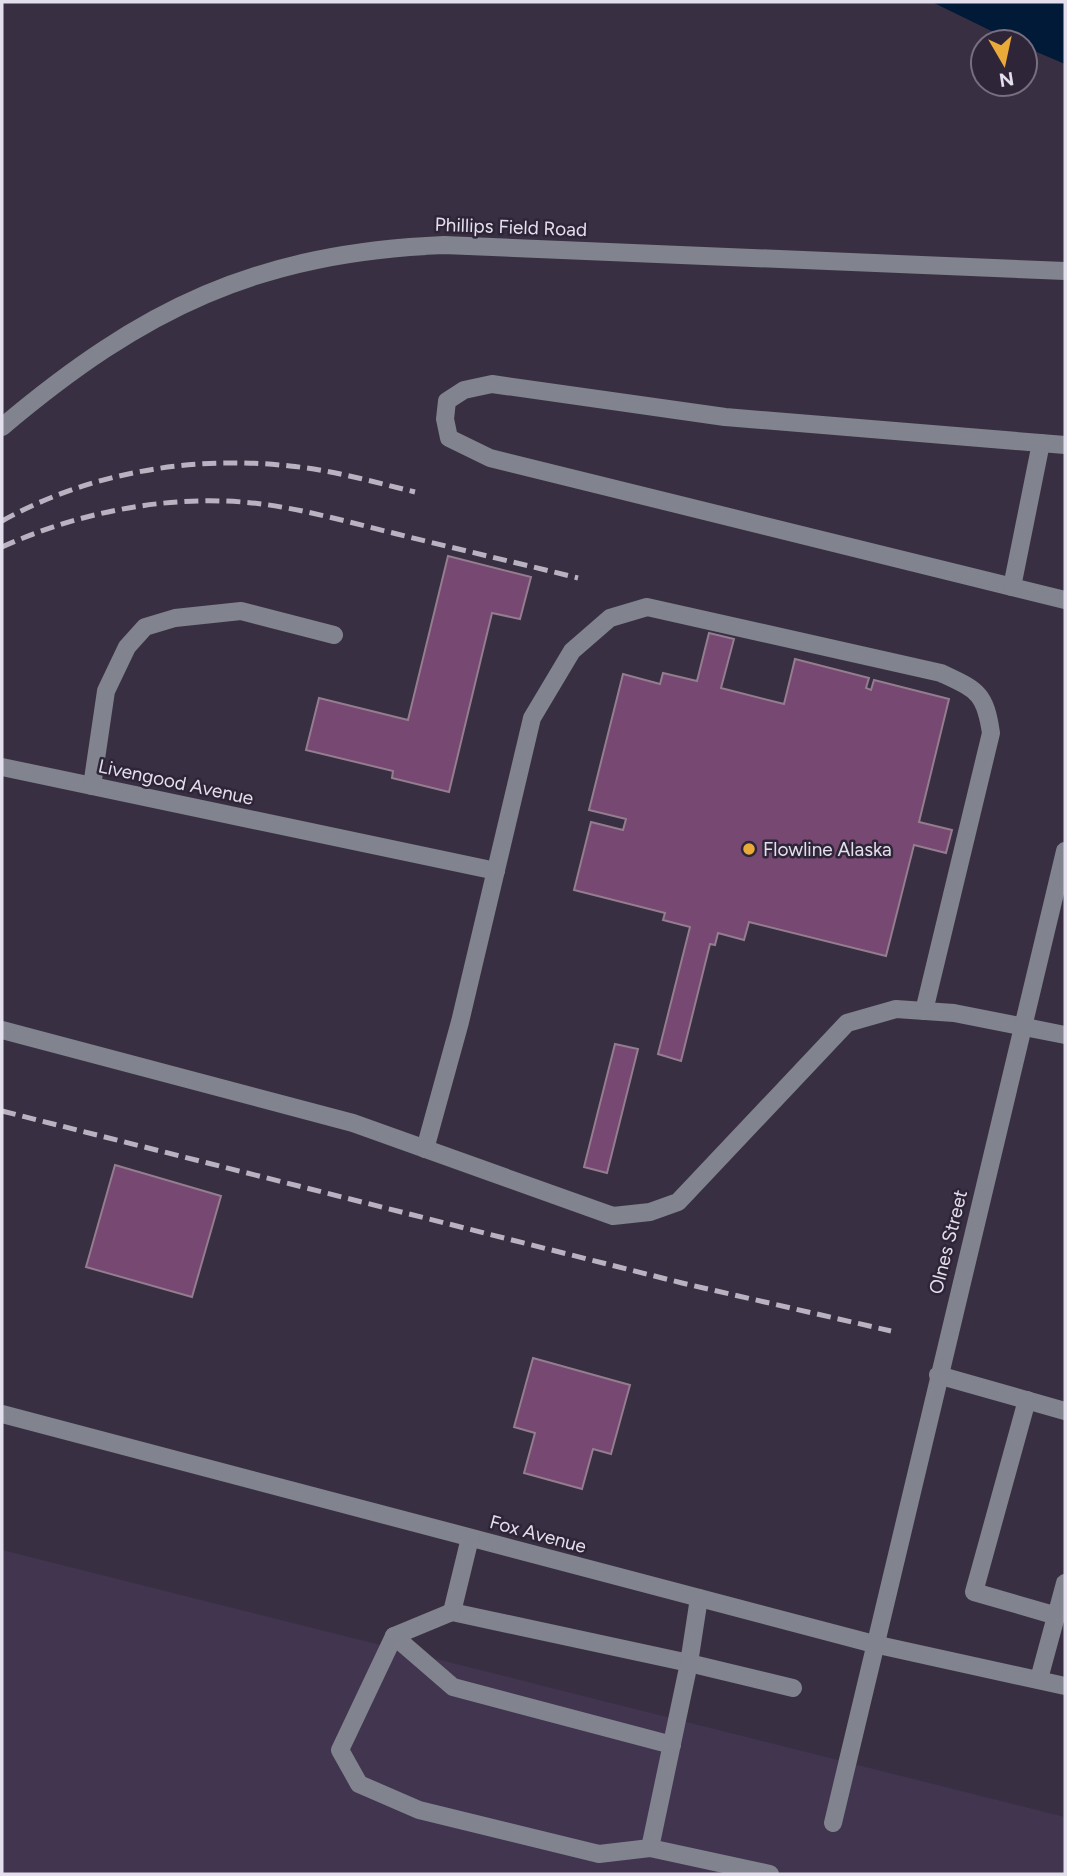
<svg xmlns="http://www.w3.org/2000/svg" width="1067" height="1876" viewBox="0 0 1067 1876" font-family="Figtree,sans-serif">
<rect width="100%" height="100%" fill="#382f43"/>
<path fill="#41354f" d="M2,1550L1065,1817V1874H2Z"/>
<path fill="#001a38" d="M932,2H1065V64L1025,47V42H1014Z"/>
<g fill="#774871" stroke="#937d8f" stroke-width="2">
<path d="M448,556L531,577L520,619L492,613L449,792L392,778L393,771L306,750L319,698L408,720Z"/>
<path d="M709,633L734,639L721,688L784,704L795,659L869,678L866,688L871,690L874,680L949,699L919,822L952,830L946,853L914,845L886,956L749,922L744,940L718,933L715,945L710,944L681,1061L658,1054L690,927L663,920L665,913L574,890L591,822L623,830L626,819L589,810L623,674L660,684L663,673L697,681Z"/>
<path d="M615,1044L638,1049L607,1173L584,1167Z"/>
<path d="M115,1165L221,1196L192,1297L86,1267Z"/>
<path d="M533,1358L630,1385L611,1454L593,1449L582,1489L524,1473L535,1433L514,1427Z"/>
</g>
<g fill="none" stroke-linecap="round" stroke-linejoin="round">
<g stroke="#81838e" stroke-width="18">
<path d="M2,427C143,308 257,253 444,245L1065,271"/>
<path d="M1065,445L725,417L492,384L464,390L447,401L445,419L449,438L490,458L1065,600"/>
<path d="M1012,587L1041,443"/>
<path d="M2,767L496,871"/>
<path d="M92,786L106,691L127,647L145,627L175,618L241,611L334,635"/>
<path d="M2,1030L353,1123L613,1216L650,1212L678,1202L847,1023L896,1009L954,1013L1065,1035"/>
<path d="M425,1149L460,1022L532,718L572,651L610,618L647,607L941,673C977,690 985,692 991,733L924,1011"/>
<path d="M938,1375L1065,1411"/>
<path d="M1027,1400L974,1592L1057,1616"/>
<path d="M2,1414L874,1644L1065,1686"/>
<path d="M470,1538L452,1612L689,1663L650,1848L770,1874"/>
<path d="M699,1598L689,1663L793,1688"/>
<path d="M452,1612L394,1636L340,1750L359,1784L419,1810L599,1854L650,1848"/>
<path d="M394,1636L453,1687L672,1745"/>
<path d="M1039,1679L1065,1583"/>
<path d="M833,1823L1065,851"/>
</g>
<g stroke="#b8b2c1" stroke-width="5" stroke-dasharray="14 7" stroke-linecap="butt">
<path d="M2,521C88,473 191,455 290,466C332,470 374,482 415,492"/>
<path d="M2,547C81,511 174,493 262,504C307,510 352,523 397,534C457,549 518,563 578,578"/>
<path d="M2,1111L682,1283L891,1331"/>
</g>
</g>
<circle fill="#eaaa39" stroke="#2e2538" stroke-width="2.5" cx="749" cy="849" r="7"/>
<g text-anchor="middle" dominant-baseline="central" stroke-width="5" stroke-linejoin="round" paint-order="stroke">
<g font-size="19" fill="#e4dfec" stroke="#2e2538">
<text transform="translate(511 227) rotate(2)">Phillips Field Road</text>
<text transform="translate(176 782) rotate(12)">Livengood Avenue</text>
<text transform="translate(948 1242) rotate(-76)">Olnes Street</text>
<text transform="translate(538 1534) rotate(15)">Fox Avenue</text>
</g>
<g font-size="19" fill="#e4dfec" stroke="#2e2538" text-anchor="start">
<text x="763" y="849">Flowline Alaska</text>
</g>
</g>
<rect width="1067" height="1876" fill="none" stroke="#e4dfec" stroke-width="7"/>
<g transform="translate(1004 63) rotate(171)"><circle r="33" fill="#2e2538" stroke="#776f80" stroke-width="2"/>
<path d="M0-5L12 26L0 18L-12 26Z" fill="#eaaa39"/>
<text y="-10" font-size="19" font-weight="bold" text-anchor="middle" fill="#e4dfec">N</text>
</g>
</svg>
